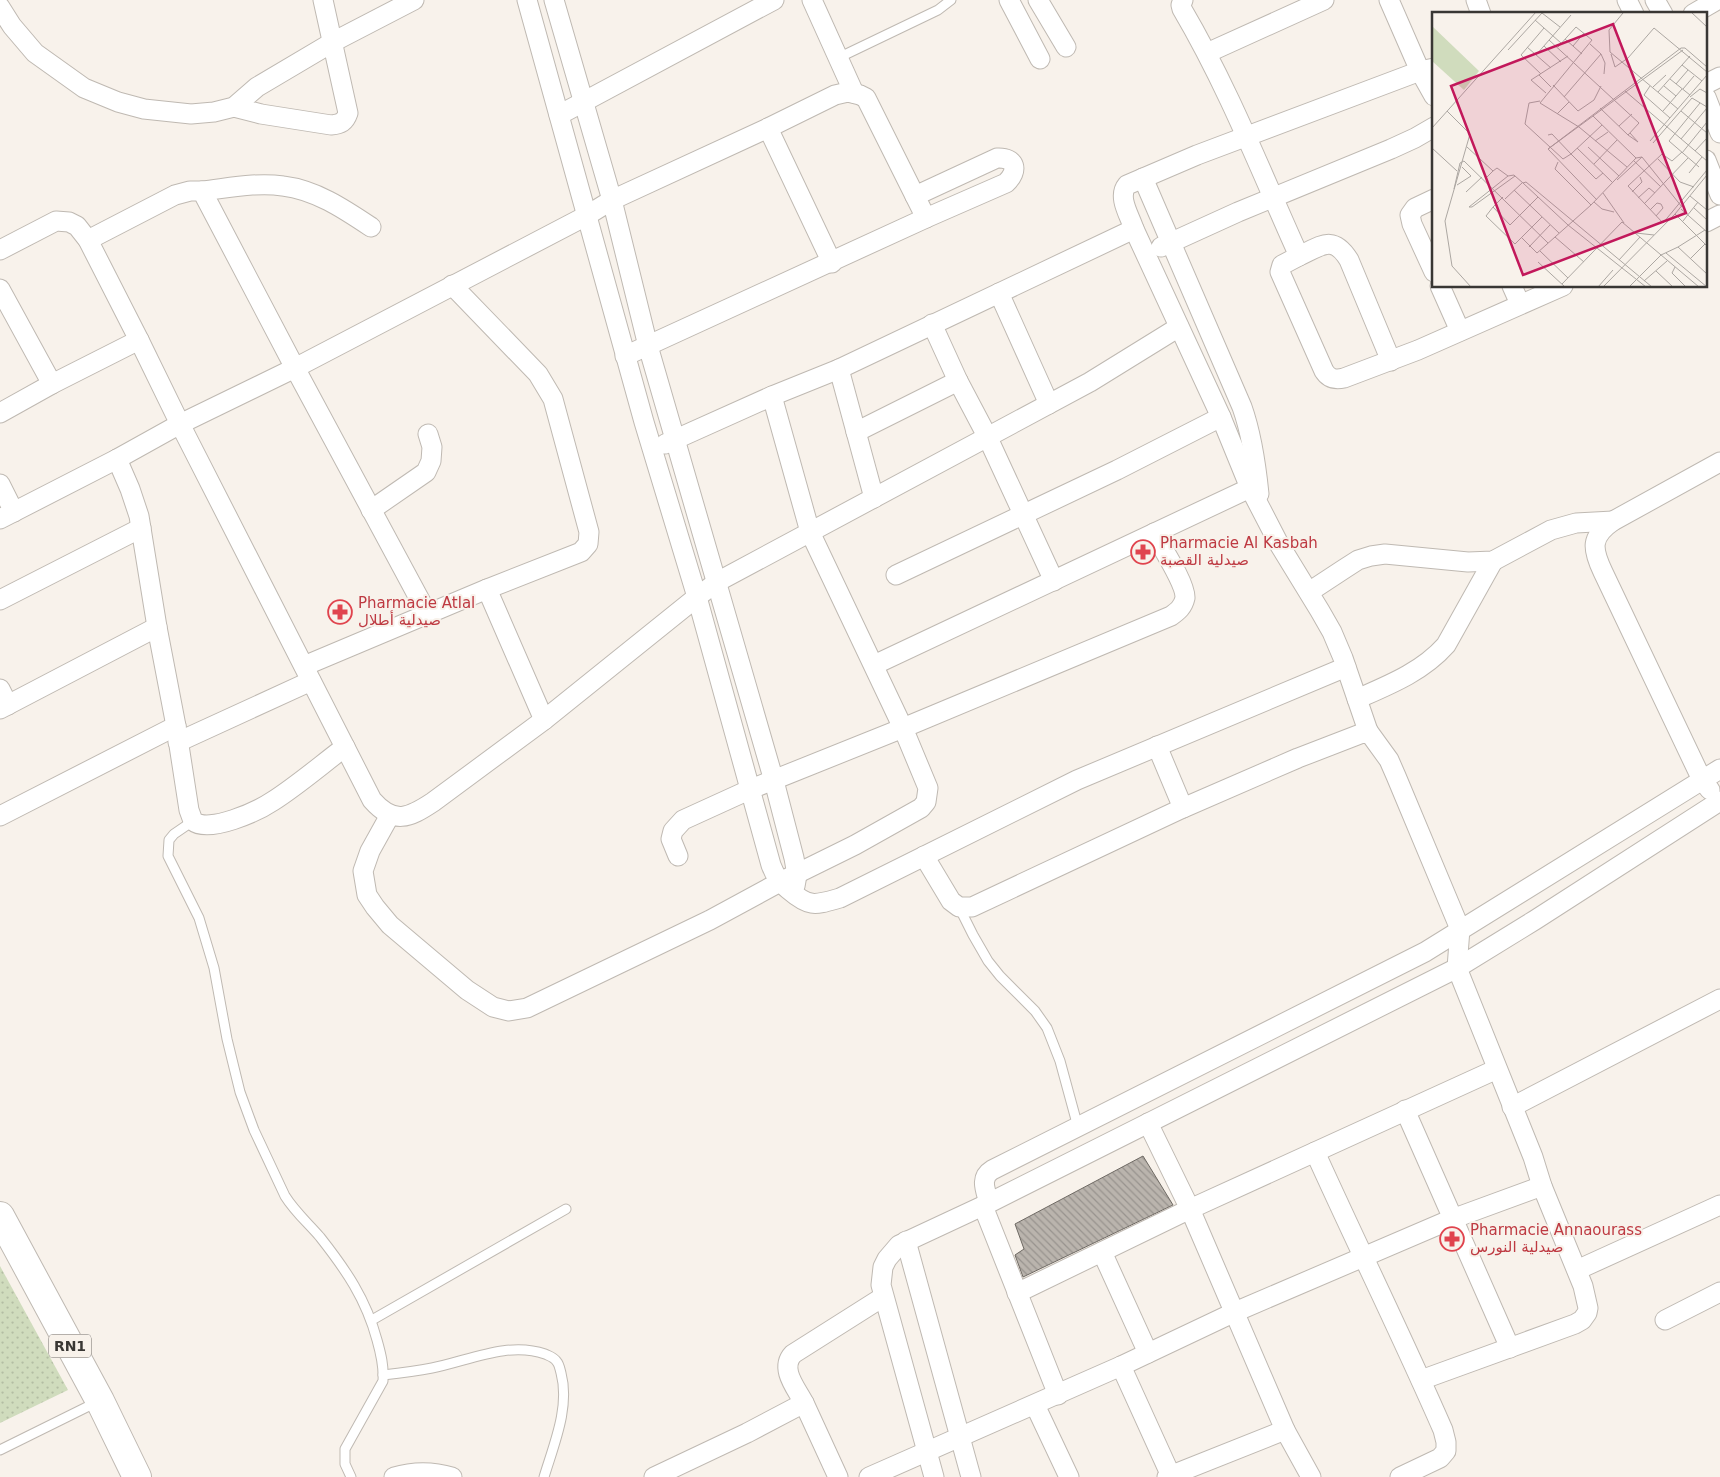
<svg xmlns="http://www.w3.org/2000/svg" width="1720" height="1477" viewBox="0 0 1720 1477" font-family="'DejaVu Sans',Cairo,sans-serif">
<defs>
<pattern id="grass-dots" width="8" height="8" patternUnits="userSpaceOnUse" patternTransform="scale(1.25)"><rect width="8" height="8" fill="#d0dcbd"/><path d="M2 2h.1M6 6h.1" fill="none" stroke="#b3bda3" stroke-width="1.8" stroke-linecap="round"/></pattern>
<pattern id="building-back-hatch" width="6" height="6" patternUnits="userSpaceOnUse" patternTransform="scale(1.25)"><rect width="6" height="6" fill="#bab4ad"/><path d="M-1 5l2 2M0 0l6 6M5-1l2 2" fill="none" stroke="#98938e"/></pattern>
</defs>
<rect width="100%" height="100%" fill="#f8f2eb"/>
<path fill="url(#grass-dots)" d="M0,1266L68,1390L0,1423Z"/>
<path fill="url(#building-back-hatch)" stroke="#6e6963" d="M1143,1156L1173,1205L1023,1277L1015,1255L1024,1249L1015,1224Z"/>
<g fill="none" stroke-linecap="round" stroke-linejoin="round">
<g stroke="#bfb9b2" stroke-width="11">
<g id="service">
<path d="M838,58L938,10L951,0"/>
<path d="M193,821L174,834L169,840L168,856L199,918L214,968L227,1039L240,1092L254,1130L285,1196C295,1212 308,1223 320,1237C346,1270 366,1299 377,1340C381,1354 384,1366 383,1381L345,1449V1464L351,1477"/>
<path d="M959,907L973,935L988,961L1000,976L1035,1011L1047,1028L1060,1061L1078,1127"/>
<path d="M372,1320L566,1209"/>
<path d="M383,1375C400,1373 416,1371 432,1368C468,1361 508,1341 545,1354C549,1356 554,1357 557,1362C559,1364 560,1369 561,1373C570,1407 554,1444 544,1477"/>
<path d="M0,1450L97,1402"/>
</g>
</g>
<g stroke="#bfb9b2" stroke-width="21">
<g id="minor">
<path d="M527,0L644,422L697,597L771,865C775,876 780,882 789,890C810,908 815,905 840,898L1077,780L1346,667"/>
<path d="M554,0L612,200L648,346L774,781L794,858L797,875L795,886"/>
<path d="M812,0L854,93"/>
<path d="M1009,0L1040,59"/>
<path d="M1038,0L1066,47"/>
<path d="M1183,0L1181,5L1182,9C1229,89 1261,172 1299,256L1282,265L1280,272L1324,371C1329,379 1335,380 1344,378L1418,350L1563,286"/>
<path d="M1389,0L1420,71L1434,96"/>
<path d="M1476,0L1481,14"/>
<path d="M1627,0L1634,14"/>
<path d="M1655,0L1663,14"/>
<path d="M0,7L12,26L35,53L84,88L118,102L144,109L191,114L214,112L234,107L257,87L333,42L414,0"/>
<path d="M1693,14L1717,0"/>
<path d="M1207,53L1324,0"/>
<path d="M1706,84L1720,77"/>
<path d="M1706,97L1720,133"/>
<path d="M234,107L261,114L331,125C341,124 345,122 348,113L323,0"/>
<path d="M559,115L774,0"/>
<path d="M768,128L832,263"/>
<path d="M1706,160L1720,195"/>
<path d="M1143,178L1242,407C1252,435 1256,464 1259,494"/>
<path d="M202,191C229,188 257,182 283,186C316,190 344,209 371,227"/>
<path d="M915,196L997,158C1016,157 1019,171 1006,183L926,218"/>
<path d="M1434,199L1415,208L1410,215L1412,224L1434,272"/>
<path d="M1706,222L1720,215"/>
<path d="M1134,229L1221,417L1250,488L1279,544L1320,611L1332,632L1343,658L1368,731"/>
<path d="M88,240L175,195L190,191H202L295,368L428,615"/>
<path d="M1161,247L1238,212L1391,149L1415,138L1434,127"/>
<path d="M0,250L56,221L69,222L77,226L88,240L139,340L180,424L372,800C394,825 409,818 433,802L544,720L697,597L717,582L1090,382L1179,327"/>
<path d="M1299,256C1321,246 1333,234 1349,260L1391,361"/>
<path d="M1440,286L1460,331"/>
<path d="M1512,286L1520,304"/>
<path d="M0,289L52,384"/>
<path d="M999,293L1049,404"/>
<path d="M932,324L958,381L987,436L1054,581"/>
<path d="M839,369L874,498"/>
<path d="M0,413L52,384L139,340"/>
<path d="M856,432L958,381"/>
<path d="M665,444L772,396L839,369L1134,229C1130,216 1117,197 1127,185L1197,155L1420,71L1434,68"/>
<path d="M117,459L130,489L139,516L157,627L176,726L189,810L193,821C209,834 258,811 273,801C298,785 321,765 345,747"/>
<path d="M0,484L14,512"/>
<path d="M371,510L426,472L431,461L432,447L428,434"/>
<path d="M0,519L117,459L180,424L295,368L586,216L612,200L768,128L835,95L848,92L860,95L866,98L926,218L625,356"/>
<path d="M896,575L1117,470L1221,417"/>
<path d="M487,589L544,720"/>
<path d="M1309,592L1344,569L1358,560L1371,556L1385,554L1468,562L1493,561L1551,530L1576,523L1613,521"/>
<path d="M0,600L141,528"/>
<path d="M874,665L1250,488"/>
<path d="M304,666L487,589L581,552L588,544L589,532L553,399L538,374L452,285"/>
<path d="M0,689L8,705"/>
<path d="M1357,699C1389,685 1422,672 1446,645L1493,561"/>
<path d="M0,709L157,627"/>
<path d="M178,742L311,681"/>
<path d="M1157,746L1183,808"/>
<path d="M1710,790L1702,780L1603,572C1592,549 1590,537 1613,521L1720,462"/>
<path d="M390,815L370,851L363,871L367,895L375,907L390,925L467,990L493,1007L509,1011L527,1008L710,920L780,882L855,845L921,808L926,802L928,788L903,728L1171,616C1178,611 1183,607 1185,598C1186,584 1161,546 1154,533"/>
<path d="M0,816L176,726"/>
<path d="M678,856L671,839L673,831L683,820L751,789L903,728L810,532L772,396"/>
<path d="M924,856L951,901L959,907H972L1183,808L1298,758L1368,731L1389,760L1396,776L1460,929L1457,968L1533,1157L1542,1186L1583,1286L1588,1308L1587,1313L1582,1320L1575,1324L1421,1380"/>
<path d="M1512,1107L1720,999"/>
<path d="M1405,1110L1510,1348"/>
<path d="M1148,1123L1190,1209L1285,1430L1167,1477"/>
<path d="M1315,1152C1357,1245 1402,1336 1443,1430L1446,1442V1451L1440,1458L1400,1477"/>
<path d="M989,1203C986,1191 979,1178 992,1170L1425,952L1720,769"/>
<path d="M983,1206L1058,1395"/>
<path d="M906,1241L971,1477"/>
<path d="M1102,1252L1148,1353"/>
<path d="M1577,1270L1720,1205"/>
<path d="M1017,1293L1190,1209L1497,1069"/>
<path d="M1665,1320L1720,1292"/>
<path d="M1121,1366L1171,1476"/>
<path d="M804,1403C797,1389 779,1369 793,1354L883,1297"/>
<path d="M1035,1405L1069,1477"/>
<path d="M1285,1430L1311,1477"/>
<path d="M394,1477C414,1471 432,1471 452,1477"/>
<path d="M654,1477L747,1433L804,1403L838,1477"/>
<path d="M869,1477L1121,1366L1235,1312L1452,1219L1542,1186"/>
<path d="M934,1477L881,1285L883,1267L887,1259L899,1245L989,1203L1457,968L1535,920L1720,801"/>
</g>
</g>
<g stroke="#bfb9b2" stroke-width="30">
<path id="primary" d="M0,1216L100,1401L137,1477"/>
</g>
<use href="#service" stroke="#fff" stroke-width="9"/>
<use href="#minor" stroke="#fff" stroke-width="19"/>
<use href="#primary" stroke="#fff" stroke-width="28"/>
</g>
<defs>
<g id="pharmacy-ring" transform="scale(1.25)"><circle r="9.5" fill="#f8f2eb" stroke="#e0444e" stroke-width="1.5"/><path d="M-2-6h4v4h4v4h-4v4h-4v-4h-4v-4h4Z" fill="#e0444e"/></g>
</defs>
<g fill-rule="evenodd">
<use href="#pharmacy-ring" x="1143" y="552"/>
<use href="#pharmacy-ring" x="340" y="612"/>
<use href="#pharmacy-ring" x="1452" y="1239"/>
</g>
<g text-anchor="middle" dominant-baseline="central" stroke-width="4" stroke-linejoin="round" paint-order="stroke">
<rect fill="#f8f2eb" stroke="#726f6b" stroke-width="1" x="49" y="1334.5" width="42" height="23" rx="4"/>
<g font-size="14" font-weight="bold" fill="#393734">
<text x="70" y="1346">RN1</text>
</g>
<g font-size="15" fill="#be3a42" stroke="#f8f2eb" text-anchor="start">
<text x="1160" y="543">Pharmacie Al Kasbah<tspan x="1160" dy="17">صيدلية القصبة</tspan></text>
<text x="358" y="603">Pharmacie Atlal<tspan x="358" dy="17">صيدلية أطلال</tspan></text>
<text x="1470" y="1230">Pharmacie Annaourass<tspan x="1470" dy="17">صيدلية النورس</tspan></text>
</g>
</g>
<g transform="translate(1432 12)">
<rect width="275" height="275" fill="#f8f2eb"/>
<path d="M0,14L47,59L32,78L0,49Z" fill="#d0dcbd"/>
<path fill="none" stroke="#aca7a2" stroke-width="1" d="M259,0L275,15M191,1L177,18L178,40L246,97M103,8L129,31M133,27L150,42M117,28L207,111L196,123L168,96M112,34L129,50M141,34L152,21M95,35L119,56M126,35L144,15L160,28L108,91L147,115L195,155M249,36H253L275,55M76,38L110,1L128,15M169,42L173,51L172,62M179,42L183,55L196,46L222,16L275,60M104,43L139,3M250,53L270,69M109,62L89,43L112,16M107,63L119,75M238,67L258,83M244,72L256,58M121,73L146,99L162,88L169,74M218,74L212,83L238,106M232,74L244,84M221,75L234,63M251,77L262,64M193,79L275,149M226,80L258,44M114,81L99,68L136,44M132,85L169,42L158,32M258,85L268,77L275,81M108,89L97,91L93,112L131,147L139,142L164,167L171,161M15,99L38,122L13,209L20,254L39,275M231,99L250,77M249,99L275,121M125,102L137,90M161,104L204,146L210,145L250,195M187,114L200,102M0,116L104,0M116,123L120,122L139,142L170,113M196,123L206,130L198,121M249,127L275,96M163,129L176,120M218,129L275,63M221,131L260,86L275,95M35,135L61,159L53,167M156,135L187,164M0,136L25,159M145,136L180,170M116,137L251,38M116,137L249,36M116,137L165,188M263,139L275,126M250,141L275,110M226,147L248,170L262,175M202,149L229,175M162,152L185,128M267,155L237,129L268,91M61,159L65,156L76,164M257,161L270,145M83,164L40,195H37L76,164L82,163L83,164L91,171L136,213L214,275M185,168L210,145M91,171L94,170L220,275M25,173L39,164L30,155M22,177L28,151L32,149L116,231M82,178L127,221M34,180L50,165M200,180L210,170L208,165M171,181L192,211M258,184L275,198M71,185L61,195L78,213L106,185M206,186L217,176L223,181M73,187L90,171M162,190L170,197L182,200M212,192L256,146M159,193L204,146M61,195L54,204L83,232L110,205M262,196L275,208M249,197L275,220M218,198L225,191L229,192L231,196L224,204M243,202L275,234M251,209L266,190M231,211L196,174L230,142L240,149L250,140M231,211L275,158M273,218L246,235L275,262M204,221L222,223M123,225L152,250M90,226L105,241L159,193L123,157L126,150M97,235L118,213M108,239L136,266M234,241L275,275M258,247L273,232M187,248L208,225M106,250L133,275M243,255L240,261L254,275M224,259L241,275M212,269L235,249M130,272L190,210L267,275M166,275L181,258M171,275L243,202L275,163M197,275L229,243L246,235"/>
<path fill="#c2185b" fill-opacity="0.15" stroke="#c2185b" stroke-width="2.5" d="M181,12L254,201L91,263L19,74Z"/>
<rect width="275" height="275" fill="none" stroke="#393734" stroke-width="2.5"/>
</g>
</svg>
